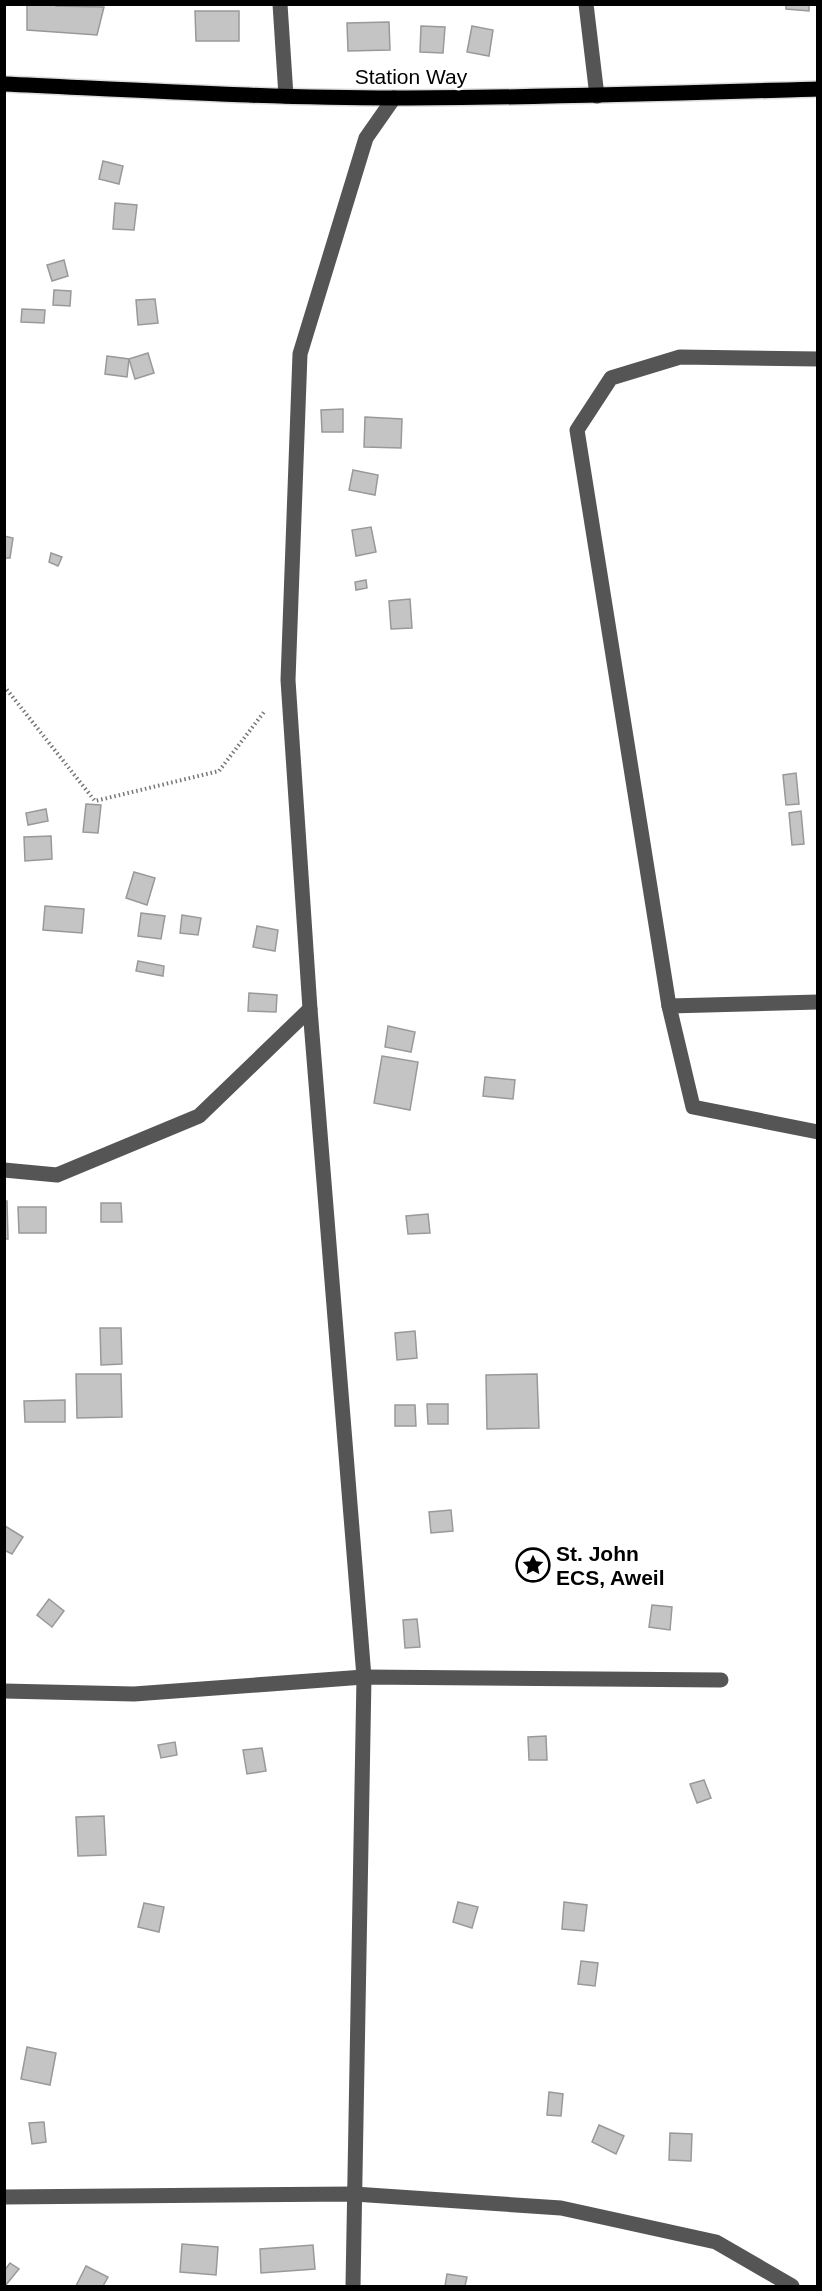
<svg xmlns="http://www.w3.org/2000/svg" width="822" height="2291" viewBox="0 0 822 2291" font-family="Helvetica,sans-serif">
<rect width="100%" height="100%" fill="#fff"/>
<g fill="#c4c4c4" stroke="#999" stroke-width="1.5">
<path d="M27,4H56V6L104,7L97,35L27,30Z"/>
<path d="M786,4H809V11L786,9Z"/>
<path d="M195,11H239V41H196Z"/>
<path d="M389,22L390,50L348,51L347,23Z"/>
<path d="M421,26L445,27L443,53L420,52Z"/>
<path d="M472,26L493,30L489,56L467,52Z"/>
<path d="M103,161L123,166L119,184L99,179Z"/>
<path d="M115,203L137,205L134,230L113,229Z"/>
<path d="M64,260L68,276L52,281L47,265Z"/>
<path d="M54,290L71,291L70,306L53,305Z"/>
<path d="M155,299L158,323L138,325L136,300Z"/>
<path d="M22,309L45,310L44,323L21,322Z"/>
<path d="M148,353L154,373L135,379L129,359Z"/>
<path d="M107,356L129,359L127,377L105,374Z"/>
<path d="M343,409V432H322L321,410Z"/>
<path d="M365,417L402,419L401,448L364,447Z"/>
<path d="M353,470L378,475L375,495L349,490Z"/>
<path d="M371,527L376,552L356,556L352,530Z"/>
<path d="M4,536L13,538L10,558H4Z"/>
<path d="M51,553L62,557L58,566L49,562Z"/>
<path d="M366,580L367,588L356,590L355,582Z"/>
<path d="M410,599L412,628L391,629L389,601Z"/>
<path d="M796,773L799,804L786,805L783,775Z"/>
<path d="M86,804L101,805L98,833L83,832Z"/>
<path d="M46,809L48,821L28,825L26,813Z"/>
<path d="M801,811L804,844L792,845L789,813Z"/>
<path d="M51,836L52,859L25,861L24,837Z"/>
<path d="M134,872L155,878L147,905L126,898Z"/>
<path d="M45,906L84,909L82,933L43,930Z"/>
<path d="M141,913L165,916L161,939L138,936Z"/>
<path d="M182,915L201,918L198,935L180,933Z"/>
<path d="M257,926L278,930L275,951L253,947Z"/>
<path d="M138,961L164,966L163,976L136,971Z"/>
<path d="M249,993L277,995L276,1012L248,1011Z"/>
<path d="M388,1026L415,1032L411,1052L385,1047Z"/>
<path d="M382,1056L418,1062L410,1110L374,1103Z"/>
<path d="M485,1077L515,1080L513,1099L483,1096Z"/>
<path d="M4,1201H7L8,1239H4Z"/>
<path d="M101,1203H121L122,1222H101Z"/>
<path d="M18,1207H46V1233H19Z"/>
<path d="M428,1214L430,1233L408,1234L406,1216Z"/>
<path d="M100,1328H121L122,1364L101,1365Z"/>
<path d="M415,1331L417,1358L397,1360L395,1333Z"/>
<path d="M76,1374H121L122,1417L77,1418Z"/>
<path d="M537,1374L539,1428L487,1429L486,1375Z"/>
<path d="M65,1400V1422H25L24,1401Z"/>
<path d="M427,1404H448V1424H428Z"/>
<path d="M395,1405H415L416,1426H395Z"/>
<path d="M451,1510L453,1531L431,1533L429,1512Z"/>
<path d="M5,1526L23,1537L12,1554L4,1550Z"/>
<path d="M49,1599L64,1611L52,1627L37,1615Z"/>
<path d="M652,1605L672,1607L670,1630L649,1627Z"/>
<path d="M417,1619L420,1647L405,1648L403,1620Z"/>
<path d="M546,1736L547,1760H529L528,1737Z"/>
<path d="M175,1742L177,1755L161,1758L158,1745Z"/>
<path d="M262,1748L266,1771L247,1774L243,1750Z"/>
<path d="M704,1780L711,1798L697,1803L690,1784Z"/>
<path d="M104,1816L106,1855L78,1856L76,1817Z"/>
<path d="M458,1902L478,1907L472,1928L453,1922Z"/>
<path d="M564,1902L587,1905L584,1931L562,1929Z"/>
<path d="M144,1903L164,1907L159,1932L138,1927Z"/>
<path d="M581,1961L598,1963L595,1986L578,1984Z"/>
<path d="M27,2047L56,2053L50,2085L21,2079Z"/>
<path d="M549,2092L563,2094L561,2116L547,2115Z"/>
<path d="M44,2122L46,2142L32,2144L29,2123Z"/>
<path d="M599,2125L624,2136L616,2154L592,2142Z"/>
<path d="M670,2133L692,2134L691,2161L669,2160Z"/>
<path d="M182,2244L218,2247L216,2275L180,2272Z"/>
<path d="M313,2245L315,2269L261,2273L260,2249Z"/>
<path d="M10,2263L19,2269L5,2286L4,2271Z"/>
<path d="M86,2266L108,2277L103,2286H76Z"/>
<path d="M447,2274L467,2277L465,2286H445Z"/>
</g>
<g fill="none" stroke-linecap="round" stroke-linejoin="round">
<g stroke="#dbdbdb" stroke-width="18">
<path id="major" d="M4,84C135,90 265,98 395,98C536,98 677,93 818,89"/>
</g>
<path stroke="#777" stroke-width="4" stroke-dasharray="1.5 3" stroke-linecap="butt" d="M4,686L95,801L219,771L264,712"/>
<g stroke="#555" stroke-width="15">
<path d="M280,4L286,96"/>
<path d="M586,4L597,96"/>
<path d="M818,359L680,357L611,378L577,430L669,1006L818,1002"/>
<path d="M669,1006L693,1107L818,1132"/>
<path d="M4,1170L57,1175L199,1116L310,1009"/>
<path d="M4,1691L134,1694L364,1677L721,1680"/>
<path d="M4,2197L354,2194L561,2208L716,2242L792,2286"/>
<path d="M353,2286L364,1677L310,1009L288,680L300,354L366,138L394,98"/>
</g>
<use href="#major" stroke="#000" stroke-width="15"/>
</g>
<defs>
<g id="sight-ring" transform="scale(1.725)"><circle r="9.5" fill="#fff" stroke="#000" stroke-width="1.5"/><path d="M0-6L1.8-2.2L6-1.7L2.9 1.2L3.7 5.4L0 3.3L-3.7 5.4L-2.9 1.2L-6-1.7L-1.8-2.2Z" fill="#000"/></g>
</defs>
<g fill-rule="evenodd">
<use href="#sight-ring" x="533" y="1565"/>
</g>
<g text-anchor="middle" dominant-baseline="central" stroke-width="5" stroke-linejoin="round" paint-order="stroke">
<g font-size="21" fill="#000" stroke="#fff">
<text x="411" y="76">Station Way</text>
</g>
<g font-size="21" font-weight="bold" fill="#000" stroke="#fff" text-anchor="start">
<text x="556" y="1553">St. John<tspan x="556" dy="24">ECS, Aweil</tspan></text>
</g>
</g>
<rect width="822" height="2291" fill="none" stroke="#000000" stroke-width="12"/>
</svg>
